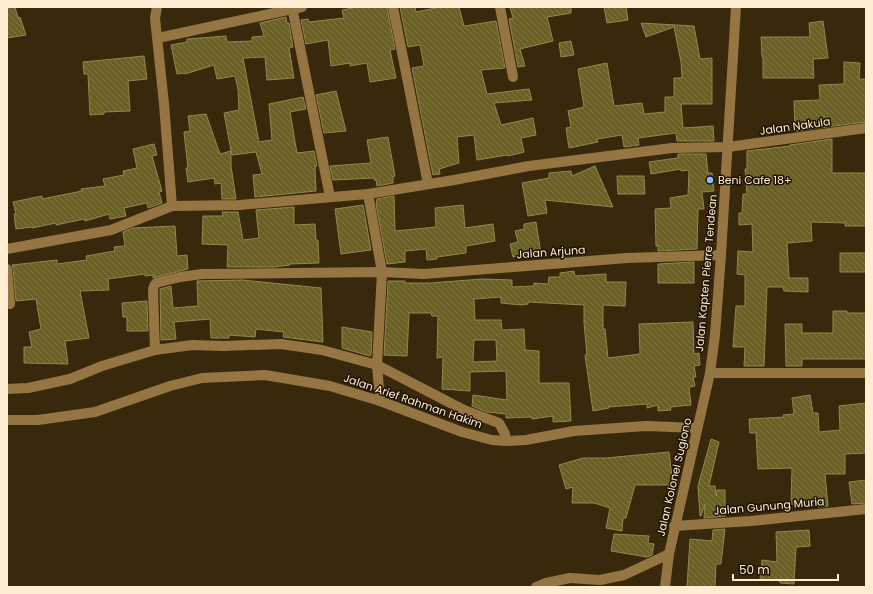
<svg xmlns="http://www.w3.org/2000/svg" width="873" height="594" viewBox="0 0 873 594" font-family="Poppins,sans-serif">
<defs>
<pattern id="building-back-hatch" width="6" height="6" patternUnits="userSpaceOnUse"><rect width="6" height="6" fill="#6a6024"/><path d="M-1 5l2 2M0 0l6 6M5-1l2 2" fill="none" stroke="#807743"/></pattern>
</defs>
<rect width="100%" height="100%" fill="#38280c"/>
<g fill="url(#building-back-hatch)" stroke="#92884d" fill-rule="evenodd">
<path d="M7,7H15L18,18L20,17L26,35L7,38Z"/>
<path d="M357,7H387L395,49L390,50L396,78L370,82L367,63L350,66V63L331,66L328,40L306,44L301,20L308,19L309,22L344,18L342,10Z"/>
<path d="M400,7H415L416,12L440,7H459L464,26L496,21L505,68L481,70L487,94L529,89L532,100L494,103L501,125L533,118L536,135L521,138L524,152L508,156L507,155L477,160L474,135L457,137L459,163L439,169L440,174L433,175L412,68L424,66L420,45L408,47Z"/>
<path d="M510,7H571V13L547,17L553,41L520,49L525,66L518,67L509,19L513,18Z"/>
<path d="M604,7H626L628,20L607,23Z"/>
<path d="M286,17L287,23H289L293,47L289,48L294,78L267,80L265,57L243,58L259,142L272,140L269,104L303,97L306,109L290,112L297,153L314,151L317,166H315L316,191L255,197L253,175L262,174L256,152L232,155L231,151V166L236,199H222L221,183L215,184L214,178L188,182L186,168H188L184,132L190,131L188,116L206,114L220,154L231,151L224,113L239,110L238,89L235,76L217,79L214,65L185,74V73L177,74L171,45L187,42V39L226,36L227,42L252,41V37L264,36L260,23Z"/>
<path d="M823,21L828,58L813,59L814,78H763V57H762L761,37H810L809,23Z"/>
<path d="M641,23L694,26L700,59L712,58V104H681L683,128L713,126L714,141H677L676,133L638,138L639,145L624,147L622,135L597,139L598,142L569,148L566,128L571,127L568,111L584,107L578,69L607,63L614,106L642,103L644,114L665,112V97H674V78H682L681,62L674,27L646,37Z"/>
<path d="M571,41L574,55L561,57L559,43Z"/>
<path d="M144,56L147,79L128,81L130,111L104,112V114L90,115L88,74H84L83,62Z"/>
<path d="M844,62L860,63L859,79H866V122L795,131L794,101L820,100L819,85L844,84Z"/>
<path d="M336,91L346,131L324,133L316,95Z"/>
<path d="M388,137L395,176L393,177V183L377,186L376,180H374V178L333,180L330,166L371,163L367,140Z"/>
<path d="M832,139V173H866V226H845V223L811,222L812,241L787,243L789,278H808V292L784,291L783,287H767L764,366H744L745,347H733L736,306H745V275L737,274L738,251L753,252L752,224L739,225V213H742L743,194H747L745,169H747V151L790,146V145Z"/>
<path d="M154,144L157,155L152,156L162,191L159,192L162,203L148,208L147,203L124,208L126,216L110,219L109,214L85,221L84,219L56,225V223L32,228V227L16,229L14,214H16L13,202L42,196V199L82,191L81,189L105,186L103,179L124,175L123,171L137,168L133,149Z"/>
<path d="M678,154H706L708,173H712L714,191L702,192L704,209H698L697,249L658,251V246H656L655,209L671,208L670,198L688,195L689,170L681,171V169L651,174L649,162L678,158Z"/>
<path d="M595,166L613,207L545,200L547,213L528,216L522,183L549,178V173L571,171L572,176Z"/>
<path d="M617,176H644L645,194H618Z"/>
<path d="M394,196L395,231L436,227L435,208L463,205L465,228L493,224L495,241L466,246V253L437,257V259L427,260L426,249L405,251V262L387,264L376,204L377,199Z"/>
<path d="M363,205L371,250L341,254L335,209Z"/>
<path d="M294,207V225L315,224L316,240H318L319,263L289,264L290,265L274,267H227L228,245L202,244L203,216H223L222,212H238L243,240L259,238L256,210Z"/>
<path d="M536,222L541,254L528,255V254L513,257L510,244L518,242L515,231L524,229V224Z"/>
<path d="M175,226L177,256L187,255L188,269L153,278V275L145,276V274L108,279L109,290L80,291L89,338L65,341L68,364L24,363V347H32L29,332L41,329L36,299L16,301L13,268L12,265L57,260V264L87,260L86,256L115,251L114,247L125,246L123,232L133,228Z"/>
<rect x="840" y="253" width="26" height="19"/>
<path d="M694,262V283H658V264Z"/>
<path d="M574,271L575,276L606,274V282H626L625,306L603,305V329H605L608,358L640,354L639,324L693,322L694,354L699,353L700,365L694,366L696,377H693L695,386L689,387L691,405L670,407L671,410L658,411V405L647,408V404L608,407L609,408L593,411L585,355H587L584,323V305L528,302V304L521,305L501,303V297L474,299L475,320H501L502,330L524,329L525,350L539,351V383H569L571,421L553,422V416L532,419V417L506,418V414L487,412L472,406L473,395L507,400L506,371L470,372V391L442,389L443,357L437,358L438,316H432L431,313H409L407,356L384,355L388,281H405V283H430L482,279L512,280V287L534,286V283L548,284L549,277H560V273ZM474,340H496L497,361L473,362Z"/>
<path d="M242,280L321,288L323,342L283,337L284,332L256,329L255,337L229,335V338H211L210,319L174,322L176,339L161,340L160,289L171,286L173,308L198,306L197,281Z"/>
<path d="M147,301L148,331H127V317H123L122,303Z"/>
<path d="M833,311H847V313H866V359H802V366H786L785,324H802V333H833Z"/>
<path d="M342,327L372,332L371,354L370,356L342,348Z"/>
<path d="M810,395L813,413H818L819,432L840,430L839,406L866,403V453L845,454V474H825L828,506L818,507V505L791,504L792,468L758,469L756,433H750L749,419L784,417L783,415L794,414L792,398Z"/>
<path d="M711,439L719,442L709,486H715L716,496L717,490H725V516L704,518L705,504L701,516H700L698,486Z"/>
<path d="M669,452L672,477L671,485H635L626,518H623L622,531L606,528L610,508L594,503H572L573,487L566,489L559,465L583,458H606Z"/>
<path d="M866,480V503L852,504L849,482Z"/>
<path d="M725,529L721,564H716L715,587H687L690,539L712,541L713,530Z"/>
<path d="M809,530L810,546L796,547L794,584L780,583V581L760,579L762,560L777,562L776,532Z"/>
<path d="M614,534L649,536L648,543L654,544L652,555L647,557L611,551Z"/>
</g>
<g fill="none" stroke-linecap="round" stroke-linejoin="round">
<g stroke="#957642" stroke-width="10">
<path d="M157,7L155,18L164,104L172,206"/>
<path d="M292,7L330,197"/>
<path d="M393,7L428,184"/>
<path d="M500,7L513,77"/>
<path d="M158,38L302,7"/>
<path d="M368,194L382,272L377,365L380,401"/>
<path d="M7,249L111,230L172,206L239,205L368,194L454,180L529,166L672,148L728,147L866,128"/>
<path d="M7,269L10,304"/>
<path d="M155,350L153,290L154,286L156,283L180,277L202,274L382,272L424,274L627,258L721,255"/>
<path d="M7,389L28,388L70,379L102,366L155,350L192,345L223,346L281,344L322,350L377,365L464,410L499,423L505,434L506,441"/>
<path d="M674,526L751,521L866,509"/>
<path d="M536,587L546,583L570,578L600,580L624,575L669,554"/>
</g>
<g stroke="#957642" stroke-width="10">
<path d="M710,373H866"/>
<path d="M7,420H38L95,412L170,386L202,378L265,375L330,386L380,401L462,432L492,440L506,441L526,440L574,431L646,426L697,428"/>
<path d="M665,587L669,554L710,373L715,335L721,255L736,7"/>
</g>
</g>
<circle fill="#8eb9fd" stroke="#1d1100" stroke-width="1.5" cx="710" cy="180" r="4"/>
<g text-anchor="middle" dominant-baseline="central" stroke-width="3" stroke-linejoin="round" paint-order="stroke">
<g font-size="11" fill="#feedd2" stroke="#1d1100">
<text transform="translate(795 126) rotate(-8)">Jalan Nakula</text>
<text transform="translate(551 252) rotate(-4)">Jalan Arjuna</text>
<text transform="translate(706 273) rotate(-85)">Jalan Kapten Pierre Tendean</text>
<text transform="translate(413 401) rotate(19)">Jalan Arief Rahman Hakim</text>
<text transform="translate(674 477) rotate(-77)">Jalan Kolonel Sugiono</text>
<text transform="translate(769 506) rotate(-5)">Jalan Gunung Muria</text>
</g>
<g font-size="11" fill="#feedd2" stroke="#1d1100" text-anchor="start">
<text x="718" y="180">Beni Cafe 18+</text>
</g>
</g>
<rect width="873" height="594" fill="none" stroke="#feedd2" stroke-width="16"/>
<path d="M733 574v6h105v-6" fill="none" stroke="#feedd2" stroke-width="2"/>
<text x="739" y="574" font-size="12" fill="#feedd2" stroke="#1d1100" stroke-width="3" paint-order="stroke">50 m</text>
</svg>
